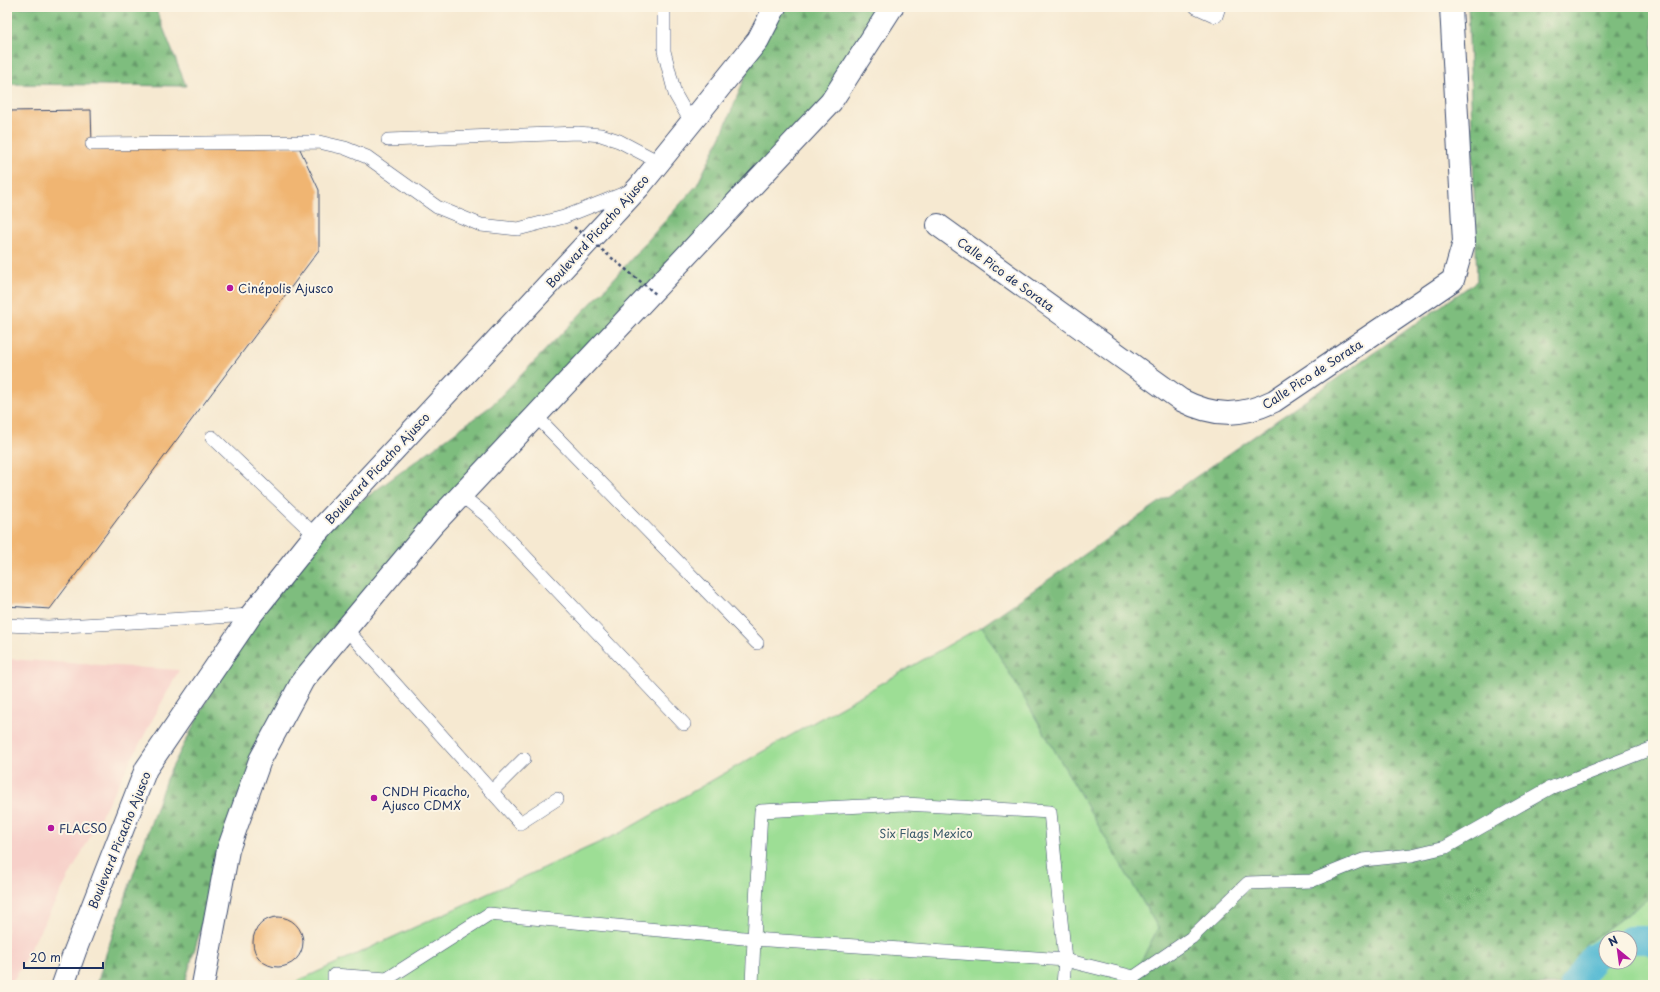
<svg xmlns="http://www.w3.org/2000/svg" width="1660" height="992" viewBox="0 0 1660 992" font-family="'Playpen Sans',sans-serif">
<defs>
<pattern id="forest-firs" width="22" height="20" patternUnits="userSpaceOnUse"><rect width="22" height="20" fill="#7ebd7e"/><path d="M5 1l3.5 6h-7zM16 11l3.5 6h-7z" fill="#669a6a"/></pattern>
</defs>
<rect width="100%" height="100%" fill="#fcf5e5"/>
<filter id="ink" filterUnits="userSpaceOnUse"><feTurbulence type="fractalNoise" baseFrequency=".025" numOctaves="2"/><feDisplacementMap in="SourceGraphic" scale="8" xChannelSelector="R" yChannelSelector="G"/><feConvolveMatrix kernelMatrix="1 2 1 2 8 2 1 2 1" color-interpolation-filters="sRGB"/></filter>
<filter id="wash" filterUnits="userSpaceOnUse"><feTurbulence type="fractalNoise" baseFrequency=".012" numOctaves="4" result="noise"/><feDisplacementMap in="SourceGraphic" scale="16" xChannelSelector="R" yChannelSelector="G"/><feGaussianBlur stdDeviation="0.9" result="paint"/><feColorMatrix in="noise" values="0 0 0 0 0 0 0 0 0 0 0 0 0 0 0 0 0 1.4 0 .05"/><feComposite in="paint" operator="in"/></filter>
<g filter="url(#wash)">
<rect width="100%" height="100%" fill="#f6e9d1"/>
<path fill="#f7d0c9" d="M7,659L179,670L11,985H7Z"/>
<g fill="url(#forest-firs)" stroke="#4c766e">
<path d="M7,7H155L186,86L7,84Z"/>
<path d="M778,7H887L829,99L300,677L224,851L184,985H97L104,960L166,779L251,615L315,535L491,406L603,291L697,185L721,136L760,41Z"/>
<path d="M1468,7H1653V896L1586,944L1574,971L1559,985H1129L1158,928L982,626L1477,281Z"/>
</g>
<g fill="#9dde95" stroke="#5c867a" fill-rule="evenodd">
<path d="M982,626L1158,928L1129,985H289L622,832Z"/>
<path d="M1653,896V985H1559L1574,971L1586,944ZM1606,938H1630V962H1606Z"/>
</g>
<g fill="none" stroke-linecap="round" stroke-linejoin="round">
<g stroke="#55bad3" stroke-width="28">
<path d="M1630,940H1648L1653,942"/>
<path d="M1574,985L1594,957L1606,950"/>
</g>
</g>
<g id="blocks">
<g fill="#f0b572">
<path d="M91,110L92,144L299,147L319,190V250L50,609L7,606V111Z"/>
<circle cx="278" cy="942" r="25"/>
</g>
</g>
</g>
<g filter="url(#ink)">
<use href="#blocks" fill-opacity="0" stroke="#3c4b6f" stroke-width="1"/>
<g fill="none" stroke-linecap="round" stroke-linejoin="round">
<g stroke="#3c4b6f" stroke-width="14">
<g id="service">
<path d="M664,7V51L675,94L691,122"/>
<path d="M1196,7L1216,16L1219,7"/>
<path d="M388,140L578,133L601,135L619,141L659,162"/>
<path d="M92,144L319,142L345,148L367,157L437,207L481,225L518,229L564,217L630,191"/>
<path d="M536,416L757,643"/>
<path d="M212,437L315,535"/>
<path d="M461,495L487,516L684,724"/>
<path d="M7,625L48,627L251,615"/>
<path d="M346,629L520,823L557,799"/>
<path d="M492,791L524,759"/>
<path d="M334,985V975L387,979L489,914L754,939L761,811L905,804L1050,812L1065,960L1063,985"/>
<path d="M752,985L754,939L1065,960L1134,977L1191,938L1248,883L1311,881L1363,860L1412,855L1446,847L1550,788L1653,748"/>
</g>
</g>
<g stroke="#3c4b6f" stroke-width="24">
<path id="minor" d="M938,225L1181,400C1214,417 1241,417 1274,401L1453,280L1464,242L1451,7"/>
</g>
<g stroke="#3c4b6f" stroke-width="24">
<g id="secondary">
<path d="M63,985L75,951L146,769L251,615L315,535L639,187L758,40L775,7"/>
<path d="M203,985L228,850L260,760L303,680L432,526L831,102L892,7"/>
</g>
</g>
<use href="#service" stroke="#fff" stroke-width="13"/>
<use href="#minor" stroke="#fff" stroke-width="22"/>
<use href="#secondary" stroke="#fff" stroke-width="22"/>
<path stroke="#3c4b6f" stroke-width="2.5" stroke-dasharray="3 3" stroke-linecap="butt" d="M574,227L657,295"/>
</g>
</g>
<g fill="#b5179e" stroke="#fcf5e5" stroke-width="1.5">
<circle cx="230" cy="288" r="4"/>
<circle cx="374" cy="798" r="4"/>
<circle cx="51" cy="828" r="4"/>
</g>
<g text-anchor="middle" dominant-baseline="central" stroke-width="4" stroke-linejoin="round" paint-order="stroke">
<g font-size="12" fill="#1b2f5e" stroke="#fcf5e5">
<text transform="translate(597 231) rotate(-48)">Boulevard Picacho Ajusco</text>
<text transform="translate(1006 274) rotate(36)">Calle Pico de Sorata</text>
<text transform="translate(1312 374) rotate(-33)">Calle Pico de Sorata</text>
<text transform="translate(377 468) rotate(-47)">Boulevard Picacho Ajusco</text>
<text transform="translate(119 840) rotate(-68)">Boulevard Picacho Ajusco</text>
</g>
<g font-size="12" fill="#1b2f5e" stroke="#fcf5e5" text-anchor="start">
<text x="238" y="288">Cinépolis Ajusco</text>
<text x="382" y="791">CNDH Picacho,<tspan x="382" dy="14">Ajusco CDMX</tspan></text>
<text x="59" y="828">FLACSO</text>
</g>
<g font-size="12" fill="#3c5b6c" stroke="#fcf5e5">
<text x="926" y="833">Six Flags Mexico</text>
</g>
</g>
<rect width="1660" height="992" fill="none" stroke="#fcf5e5" stroke-width="24"/>
<g transform="translate(1618 950) rotate(331)"><circle r="19" fill="#fcf5e5" stroke="#a2a6af"/>
<path d="M0-3L7 15L0 10L-7 15Z" fill="#b5179e"/>
<text y="-6" font-size="11" font-weight="bold" text-anchor="middle" fill="#1b2f5e">N</text>
</g>
<path d="M24 962v6h79v-6" fill="none" stroke="#1b2f5e" stroke-width="2"/>
<text x="30" y="962" font-size="12" fill="#1b2f5e" stroke="#fcf5e5" stroke-width="3" paint-order="stroke">20 m</text>
</svg>
